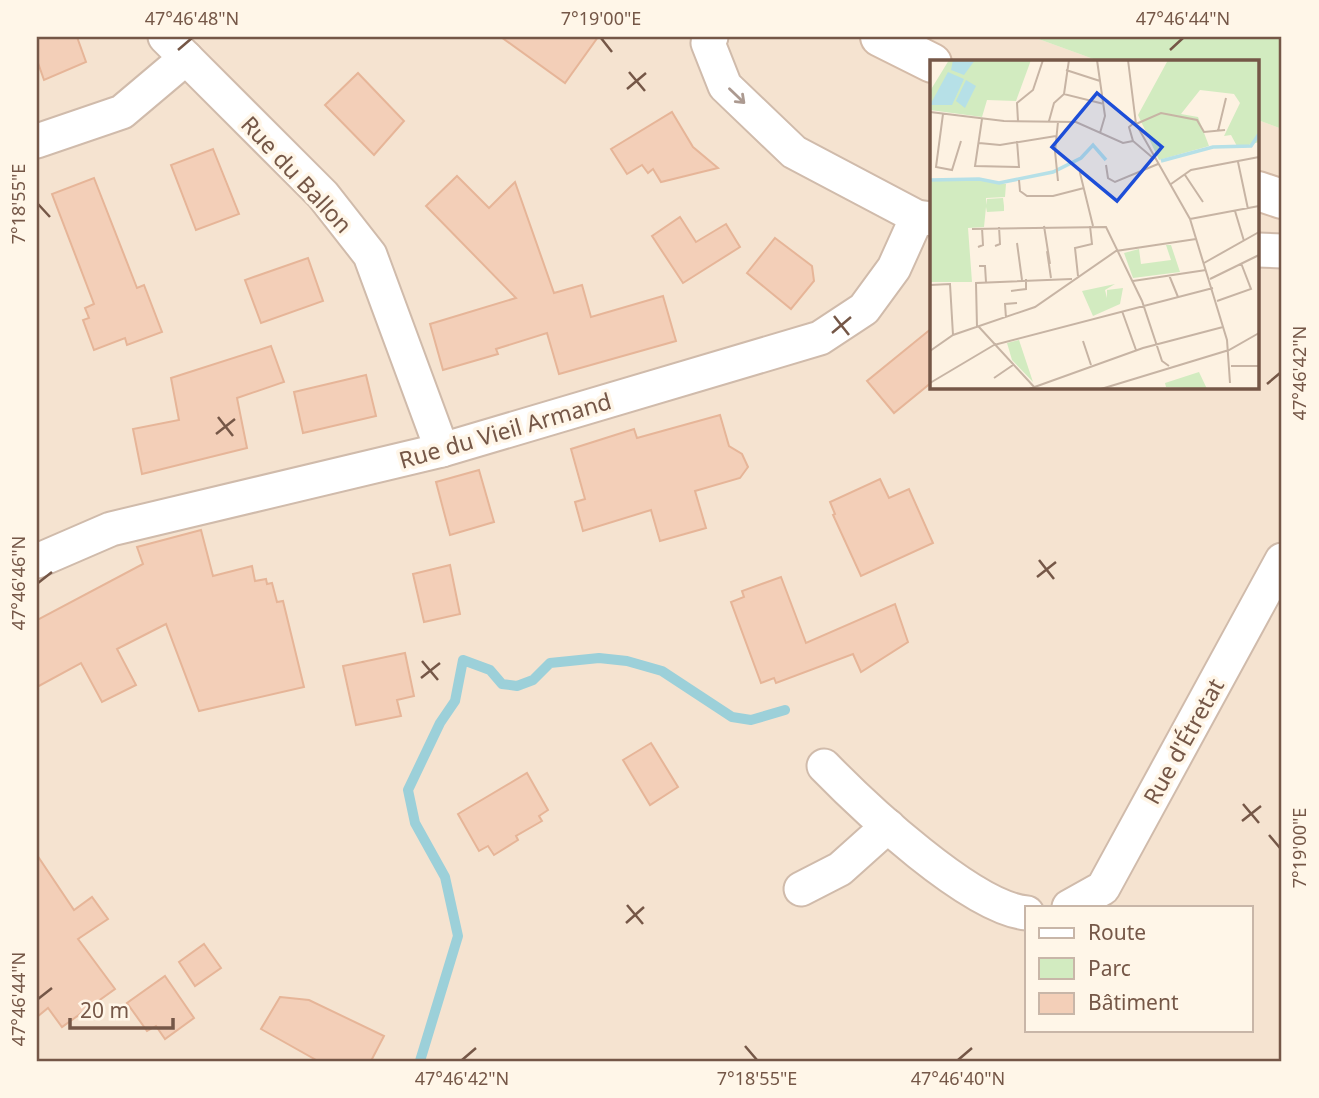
<svg xmlns="http://www.w3.org/2000/svg" width="1319" height="1098" viewBox="0 0 1319 1098" font-family="'Noto Sans',sans-serif">
<rect width="100%" height="100%" fill="#fdf2e2"/>
<path fill="#f5e3d0" fill-rule="evenodd" d="M37,37H1033L1099,61H932V387H1258V120L1282,129V1061H37ZM1027,907H1251V1030H1027Z"/>
<path fill="#d2ebc0" d="M1033,37H1282V129L1258,120V61H1099Z"/>
<g fill="none" stroke-linecap="round" stroke-linejoin="round">
<path stroke="#9cd0d9" stroke-width="10" d="M420,1061L458,936L445,877L415,823L408,790L440,723L455,701L463,660L490,670L502,684L517,686L533,680L550,663L599,658L627,661L662,671L732,717L751,720L785,710"/>
</g>
<g fill="#f3cfb8" stroke="#e6b598" stroke-width="2">
<path d="M37,37H77L86,62L44,80L37,60Z"/>
<path d="M501,37H598L565,83Z"/>
<path d="M358,73L404,121L374,155L325,105Z"/>
<path d="M672,112L693,147L718,168L661,182L653,169L648,173L642,165L627,174L611,149Z"/>
<path d="M213,149L239,214L196,230L171,165Z"/>
<path d="M457,176L489,208L515,182L554,293L582,285L591,317L663,296L676,341L559,374L547,333L496,349L498,354L443,370L430,324L516,298L426,206Z"/>
<path d="M94,178L137,288L144,285L162,332L127,345L125,338L94,350L83,320L89,318L85,308L94,304L52,194Z"/>
<path d="M680,217L696,242L726,224L740,247L683,283L652,236Z"/>
<path d="M775,238L812,266L814,281L791,309L747,273Z"/>
<path d="M308,258L323,301L261,323L245,280Z"/>
<path d="M932,328V382L894,413L867,381Z"/>
<path d="M271,346L284,382L237,398L247,448L142,474L133,429L179,420L171,378Z"/>
<path d="M366,375L376,416L303,433L294,392Z"/>
<path d="M720,415L729,446L742,454L748,467L740,478L695,491L706,528L660,541L651,510L583,531L575,502L585,499L571,449L634,429L637,438Z"/>
<path d="M479,470L494,522L450,535L436,482Z"/>
<path d="M880,479L889,498L909,489L933,543L861,576L833,515L835,514L830,502Z"/>
<path d="M201,530L213,576L252,566L255,581L266,579L267,584L272,583L277,602L283,601L304,687L199,711L166,624L117,649L136,685L102,702L81,663L37,687V620L143,564L137,547Z"/>
<path d="M450,565L460,614L424,622L413,574Z"/>
<path d="M781,577L806,643L895,604L908,642L861,672L853,654L776,683L774,678L761,683L731,602L744,597L742,591Z"/>
<path d="M405,653L414,696L397,700L401,716L356,725L343,666Z"/>
<path d="M651,743L678,787L650,805L623,760Z"/>
<path d="M527,773L548,810L539,816L542,821L516,836L518,840L494,855L488,846L479,851L458,814Z"/>
<path d="M37,855L74,910L92,897L108,919L78,939L115,989L62,1027L48,1008L37,1017Z"/>
<path d="M204,944L221,968L195,986L179,962Z"/>
<path d="M165,976L194,1018L165,1039L156,1026L147,1031L127,1003Z"/>
<path d="M280,997L309,1000L384,1036L371,1061H318L261,1029Z"/>
</g>
<g fill="none" stroke-linecap="round" stroke-linejoin="round">
<g stroke="#d0bbab" stroke-width="37">
<g id="minor">
<path d="M165,37L323,195L370,255L442,450"/>
<path d="M711,37L708,43L725,86L794,152L917,217L932,219"/>
<path d="M37,141L122,112L186,58"/>
<path d="M1258,250L1282,251"/>
<path d="M37,561L111,529L442,450L820,338L864,309L894,268L917,217"/>
<path d="M824,766C864,807 971,908 1027,913"/>
<path d="M801,889L840,869L888,826"/>
<path d="M1069,907L1103,888L1282,560"/>
</g>
</g>
<g stroke="#d4bba8" stroke-width="42">
<g id="secondary">
<path d="M880,37L932,63"/>
<path d="M1258,191L1282,199"/>
</g>
</g>
<use href="#minor" stroke="#fff" stroke-width="33"/>
<use href="#secondary" stroke="#fff" stroke-width="38"/>
</g>
<defs><path id="oneway-shaft" d="M-6 0H5M1.5-3L5.5 0L1.5 3" fill="none" stroke-width="1.6" stroke-linecap="round" stroke-linejoin="round" transform="scale(1.75)"/></defs>
<use stroke="#ac9a91" href="#oneway-shaft" transform="translate(737 96) rotate(44)"/>
<path fill="none" stroke="#755747" stroke-width="2.5" d="M601,38L612,52M178,50L192,38M1170,50L1183,38M629,72L645,91M627,89L646,73M38,204L50,217M834,316L849,335M832,333L851,317M1267,384L1280,373M218,417L233,436M216,434L235,419M1039,560L1054,579M1037,577L1056,562M38,583L52,572M422,661L438,680M421,678L440,663M1243,804L1259,823M1242,821L1261,806M1269,835L1280,848M627,905L643,924M626,923L644,907M38,999L52,988M745,1046L757,1060M462,1060L476,1048M958,1060L972,1048"/>
<g text-anchor="middle" dominant-baseline="central" stroke-width="7" stroke-linejoin="round" paint-order="stroke">
<g font-size="23" fill="#755747" stroke="#fff6e8">
<text transform="translate(297 174) rotate(47)">Rue du Ballon</text>
<text transform="translate(505 430) rotate(-16)">Rue du Vieil Armand</text>
<text transform="translate(1183 741) rotate(-61)">Rue d'Étretat</text>
</g>
</g>
<g transform="translate(930 60)">
<rect width="329" height="329" fill="#fdf2e2"/>
<path d="M19,0H101L86,41L57,40L52,57L0,50V31ZM238,0H329V82L308,88L301,75L294,76L310,43L304,34L270,30L251,54L268,57L279,86L229,100L208,55ZM49,119L76,124L75,137L56,138V145L57,139L73,138L74,146V151L57,152L56,147L54,167L38,168L42,222H0V121ZM236,185H241L250,212L203,218L194,193L209,189L211,204L241,200ZM185,224L175,230L177,238V230L193,228L190,244L163,256L152,231ZM89,280L103,322L82,300L77,283ZM269,312L277,329L236,327L235,323Z" fill="#d2ebc0"/>
<path d="M23,0H45L34,15L21,10ZM18,12L34,19L22,45H0ZM36,20L46,26L35,48L26,41Z" fill="#b6e0e7"/>
<path fill="none" stroke="#b6e0e7" stroke-width="3.5" d="M231,101L283,87L321,86L329,74M0,120L49,119L69,123L123,112L151,98L163,85L176,100"/>
<path fill="none" stroke="#c7b4a4" stroke-width="2" d="M167,0L175,56L170,73M198,0L206,64L260,159L297,280L300,323M136,10L170,21M134,34L139,0M0,52L74,61L146,62L193,83L203,81M13,54L6,107L22,110L31,81M52,59L45,106L89,107L87,81M88,61L87,43L103,30L113,0M119,61L124,43L134,34L174,44M205,62L199,67L203,81L223,98M206,64L231,53L267,60L274,72L295,70M288,71L296,38M49,83L70,85L126,76M308,102L318,149M176,105L178,118L185,122L228,104M154,112L150,113L163,166M255,115L273,142M89,120L90,131L97,136H123L154,128M128,121L125,91L128,62M241,124L261,110L329,97M305,151L314,181M260,159L329,146M114,166L120,204M42,169L176,167L212,241L232,301L239,306M87,183L92,220M65,186L70,184L69,167M48,187L53,185L52,168M117,191L121,218M274,203L329,172M49,206H55L56,222M239,215L248,237M148,216L145,188L162,184L160,166M280,219L329,195M203,221L276,210M0,225L20,224L23,275M81,231L96,229V219M287,241L321,229L311,203M192,251L206,290M76,258L75,244L87,243M47,267L46,223L142,219M49,267L106,329M153,281L161,305M64,285L283,228M0,291L23,275L105,247L186,191L266,179M301,306H329M64,318L83,305M0,323L64,285M99,329L213,288L293,267M171,329L299,290L329,273"/>
<path fill="#1d4ed8" fill-opacity="0.15" stroke="#1d4ed8" stroke-width="3.5" d="M167,33L232,87L187,141L122,87Z"/>
<rect width="329" height="329" fill="none" stroke="#755747" stroke-width="3.5"/>
</g>
<rect width="1319" height="1098" fill="none" stroke="#fff6e8" stroke-width="77"/>
<rect x="1025" y="906" width="228" height="126" fill="#fff6e8" stroke="#c8b6a8" stroke-width="2"/>
<rect x="1039" y="928" width="35" height="10" fill="#ffffff" stroke="#c8b6a8" stroke-width="2"/>
<text x="1088" y="940" font-size="21" fill="#755747">Route</text>
<rect x="1039" y="958" width="35" height="21" fill="#d2ebc0" stroke="#c8b6a8" stroke-width="2"/>
<text x="1088" y="976" font-size="21" fill="#755747">Parc</text>
<rect x="1039" y="993" width="35" height="21" fill="#f3cfb8" stroke="#c8b6a8" stroke-width="2"/>
<text x="1088" y="1010" font-size="21" fill="#755747">Bâtiment</text>
<path d="M70 1018v10h103v-10" fill="none" stroke="#755747" stroke-width="3.5"/>
<text x="80" y="1018" font-size="21" fill="#755747" stroke="#fff6e8" stroke-width="5" paint-order="stroke">20 m</text>
<rect x="38" y="38" width="1242" height="1022" fill="none" stroke="#755747" stroke-width="2.5"/>
<g font-size="18" text-anchor="middle" fill="#755747">
<text x="192" y="25">47°46'48"N</text>
<text x="601" y="25">7°19'00"E</text>
<text x="1183" y="25">47°46'44"N</text>
<text transform="translate(19 204) rotate(-90)" y="6">7°18'55"E</text>
<text transform="translate(1300 373) rotate(-90)" y="6">47°46'42"N</text>
<text transform="translate(19 583) rotate(-90)" y="6">47°46'46"N</text>
<text transform="translate(1300 848) rotate(-90)" y="6">7°19'00"E</text>
<text transform="translate(19 999) rotate(-90)" y="6">47°46'44"N</text>
<text x="462" y="1085">47°46'42"N</text>
<text x="757" y="1085">7°18'55"E</text>
<text x="958" y="1085">47°46'40"N</text>
</g>
</svg>
